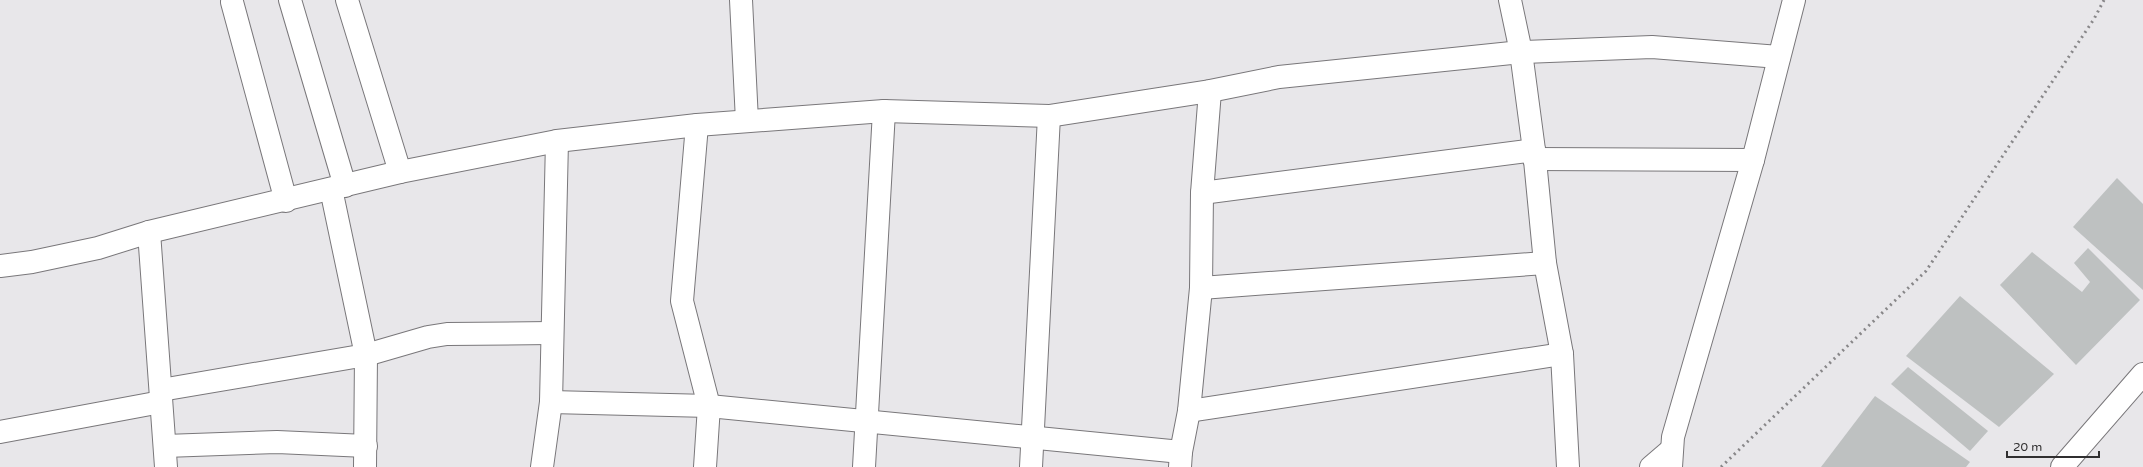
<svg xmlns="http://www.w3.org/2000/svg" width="2143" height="467" viewBox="0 0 2143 467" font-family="'Varela Round',sans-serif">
<rect width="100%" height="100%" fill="#e8e7ea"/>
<g fill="#bec1c1">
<path d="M2117,178L2143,204V290L2073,227Z"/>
<path d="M2088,248L2140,300L2076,365L2000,285L2032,252L2082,292L2090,282L2074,263Z"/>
<path d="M1960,296L2054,374L1999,427L1906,356Z"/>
<path d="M1908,367L1988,431L1970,451L1891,384Z"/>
<path d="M1875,396L1970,462L1966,467H1821Z"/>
</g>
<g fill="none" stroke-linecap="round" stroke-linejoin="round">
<g stroke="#79777a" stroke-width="24">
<g id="minor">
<path d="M290,0L345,186"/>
<path d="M347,0L400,172"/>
<path d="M741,0L747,121"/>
<path d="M1510,0L1521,52L1534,150L1545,263L1562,354L1568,467"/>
<path d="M232,2L286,201"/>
<path d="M697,125L682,301L709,406L705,467"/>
<path d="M1534,159L1753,160"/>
<path d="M331,189L366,355L365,467"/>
<path d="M1202,193L1534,150"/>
<path d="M149,232L166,467"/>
<path d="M0,266L32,262L98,248L149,232L400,172L557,141L697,125L884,111L1049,116L1210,91L1279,77L1521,52L1652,47L1779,57"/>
<path d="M1201,288L1545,263"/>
<path d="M161,390L366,355L428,337L447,334L551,333"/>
<path d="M551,402L709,406L1181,452"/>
<path d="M1189,411L1562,354"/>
<path d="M0,432L161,402"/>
<path d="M165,446L277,442L366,446"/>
<path d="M542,467L551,402L557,141"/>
<path d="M864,467L884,111"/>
<path d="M1031,467L1049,116"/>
<path d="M1180,467L1181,452L1189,411L1201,288L1202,193L1210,91"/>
<path d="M1651,467L1672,449"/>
<path d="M2062,467L2143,374"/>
</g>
</g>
<g stroke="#79777a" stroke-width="24">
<path id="tertiary" d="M1671,467L1673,437L1753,160L1794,0"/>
</g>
<use href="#minor" stroke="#fff" stroke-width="22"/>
<use href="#tertiary" stroke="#fff" stroke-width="22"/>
<path stroke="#888789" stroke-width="3" stroke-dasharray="2 4" stroke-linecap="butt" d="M1721,467L1926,271L2094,19L2104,0"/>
</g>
<path d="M2007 451v6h92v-6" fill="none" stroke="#302f30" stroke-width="2"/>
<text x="2013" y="451" font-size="12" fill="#302f30" stroke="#e8e7ea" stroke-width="3" paint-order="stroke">20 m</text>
</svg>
